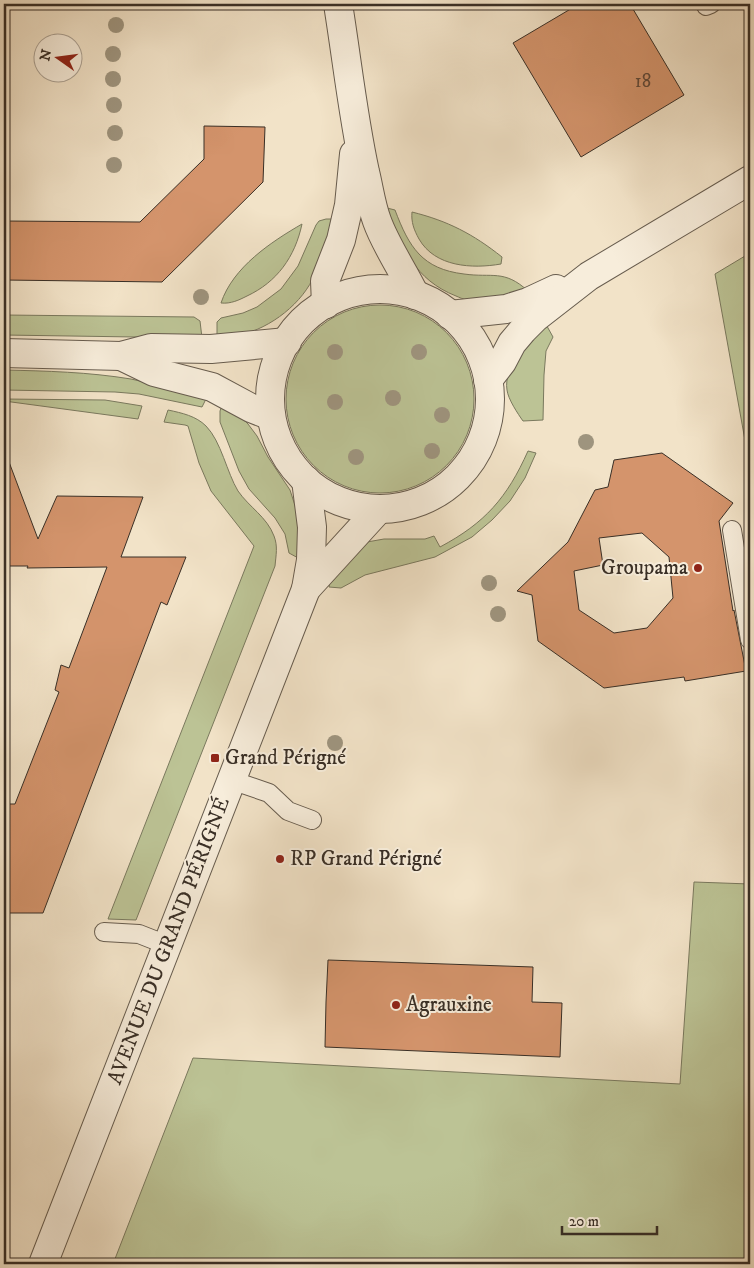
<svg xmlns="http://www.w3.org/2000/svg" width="754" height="1268" viewBox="0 0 754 1268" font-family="'IM FELL DW Pica',serif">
<rect width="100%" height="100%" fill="#f2e3c8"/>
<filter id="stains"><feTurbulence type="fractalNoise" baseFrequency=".004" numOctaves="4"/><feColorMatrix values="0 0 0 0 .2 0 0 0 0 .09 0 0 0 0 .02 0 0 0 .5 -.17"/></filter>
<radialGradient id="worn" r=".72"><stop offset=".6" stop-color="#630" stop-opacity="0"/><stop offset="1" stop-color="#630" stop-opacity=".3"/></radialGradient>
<g fill="#bcc395" stroke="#7a795e">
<path d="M387,208L395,210C409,247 422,269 464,274C492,278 504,269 528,291C512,295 495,301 479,302C472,303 463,299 456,296C415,280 401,247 387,208Z"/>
<path d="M412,212C448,221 473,234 502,257L501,264C472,269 435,267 419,239C414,230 411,222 412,212Z"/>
<path d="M326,219H335C328,237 323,256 315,274C303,303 271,328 240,335C233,336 224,337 217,337V322L221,318L243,313L257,307L281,289L298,266L316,225L319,221Z"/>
<path d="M302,224C295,257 277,282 247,296C239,300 231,304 221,303C233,267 271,242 302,224Z"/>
<path d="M750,253V468L715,274Z"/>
<circle cx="380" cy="399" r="94"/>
<path d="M4,315L194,317L200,321L202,338L4,335Z"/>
<path d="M543,319L553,337L546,351L544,375L543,420L523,421C518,414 508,399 507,390C503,367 530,338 543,319Z"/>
<path d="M4,370C47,371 88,372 131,379C156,384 181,392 206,399L202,407L139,394L115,392L4,390Z"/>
<path d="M4,399L105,400L142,406L138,419L4,401Z"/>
<path d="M223,403L238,414L248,424L257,436L268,457L290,490L300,521V559L289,553L285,534L275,518L249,489L239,471L220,422V411Z"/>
<path d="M168,410C182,413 196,416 206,426C221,441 227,473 238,491C249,507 267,517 274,536C278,546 276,555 275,566L136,920L108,919L254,546L211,491L199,463L188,426L185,425L164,422Z"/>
<path d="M528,451L536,453L525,478L510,501L492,520L472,537L435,557L365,575L341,588L329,587L331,577L367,542L384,539H425L434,536L440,547C485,523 507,498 528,451Z"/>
<path d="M694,882L750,884V1264H113L193,1058L680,1084Z"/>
</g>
<g fill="#d4946c" stroke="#392f26" fill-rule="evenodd">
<path d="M579,4H630L684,95L581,157L513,43Z"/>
<path d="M204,126L265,127L263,182L162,282L4,280V221L140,222L204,159Z"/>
<path d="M662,453L733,503L719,521L733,611L734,610L746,671L685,681L684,677L604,688L538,641L532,595L517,591L568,542L595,490L608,487L614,460ZM642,533L669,557L673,598L647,628L614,633L579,610L574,571L603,565L599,538Z"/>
<path d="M6,454L38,539L57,496L143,497L121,557H186L167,605L161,602L43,913H4V804H15L59,692L55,690L61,665L69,668L107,567L27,568L28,566H4V455Z"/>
<path d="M328,960L533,967L532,1002L562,1003L560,1057L325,1047L326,1002Z"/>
</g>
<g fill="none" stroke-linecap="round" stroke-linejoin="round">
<g stroke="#675c4e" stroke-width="20">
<g id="service">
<path d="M706,6L711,4"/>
<path d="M732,530L750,640"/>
<path d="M231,780L269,793L288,811L312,820"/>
<path d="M104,932L139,934L167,945"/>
</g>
</g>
<g stroke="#675c4e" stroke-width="30">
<g id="minor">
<path d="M4,353L121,356L151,348L211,349L287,342"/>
<path d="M121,356L154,372L212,387L251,408L271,416"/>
</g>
</g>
<g stroke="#675c4e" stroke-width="30">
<g id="tertiary">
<path d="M338,4C347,60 353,117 365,172C369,188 371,205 377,221C386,246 403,270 415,295"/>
<circle cx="380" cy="399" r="110"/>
<path d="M326,304L325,281L341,240L349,205L354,154"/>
<path d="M450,315L506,309L528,302L556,289"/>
<path d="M488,380L502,362L512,343L523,330L535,318L589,276L750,180"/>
<path d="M306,589L379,509"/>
<path d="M43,1264L306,589L311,560L312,527L306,480"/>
</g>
</g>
<use href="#service" stroke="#f7eddb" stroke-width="18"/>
<use href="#minor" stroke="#f7eddb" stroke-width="28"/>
<use href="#tertiary" stroke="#f7eddb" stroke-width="28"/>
</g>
<g fill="#9e947e">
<circle cx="116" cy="25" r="8"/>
<circle cx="113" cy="54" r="8"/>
<circle cx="113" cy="79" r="8"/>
<circle cx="114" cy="105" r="8"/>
<circle cx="115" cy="133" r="8"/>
<circle cx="114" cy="165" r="8"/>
<circle cx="201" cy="297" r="8"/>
<circle cx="335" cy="352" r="8"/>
<circle cx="419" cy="352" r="8"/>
<circle cx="393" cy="398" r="8"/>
<circle cx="335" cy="402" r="8"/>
<circle cx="442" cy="415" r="8"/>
<circle cx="586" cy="442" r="8"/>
<circle cx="432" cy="451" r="8"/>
<circle cx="356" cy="457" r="8"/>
<circle cx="489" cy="583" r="8"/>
<circle cx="498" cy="614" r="8"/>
<circle cx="335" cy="743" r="8"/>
</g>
<g fill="#8f2418" stroke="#f7eddb" stroke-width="2">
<circle cx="698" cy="568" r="5"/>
<rect x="210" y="753" width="10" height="10" rx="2.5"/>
<circle cx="280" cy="859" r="5"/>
<circle cx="396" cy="1005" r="5"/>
</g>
<g text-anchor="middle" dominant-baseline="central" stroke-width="4" stroke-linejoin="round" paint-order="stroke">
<g font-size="19" fill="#604838">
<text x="643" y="81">18</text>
</g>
<g font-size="21" fill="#392f26" stroke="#f7eddb" text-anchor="start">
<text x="688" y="568" text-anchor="end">Groupama</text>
<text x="225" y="758">Grand Périgné</text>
<text x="290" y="859">RP Grand Périgné</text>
<text x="406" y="1005">Agrauxine</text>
</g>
<g font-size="21" fill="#392f26" stroke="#f7eddb">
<text transform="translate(169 941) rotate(-69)">AVENUE DU GRAND PÉRIGNÉ</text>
</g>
</g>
<rect width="754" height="1268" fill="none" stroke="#f2e3c8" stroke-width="20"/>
<rect x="5" y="5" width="744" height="1258" fill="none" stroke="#392f26" stroke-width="2.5"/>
<rect x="10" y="10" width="734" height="1248" fill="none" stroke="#392f26"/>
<g transform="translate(58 58) rotate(284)"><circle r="24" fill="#f7eddb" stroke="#aba193"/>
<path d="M0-4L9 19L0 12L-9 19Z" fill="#8f2418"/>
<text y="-8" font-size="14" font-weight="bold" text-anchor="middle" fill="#392f26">N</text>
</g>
<path d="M562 1226v8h95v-8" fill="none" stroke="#392f26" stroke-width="2.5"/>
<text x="569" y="1226" font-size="15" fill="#392f26" stroke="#f7eddb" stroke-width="4" paint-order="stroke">20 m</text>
<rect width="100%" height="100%" filter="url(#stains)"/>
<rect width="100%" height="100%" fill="url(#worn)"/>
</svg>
